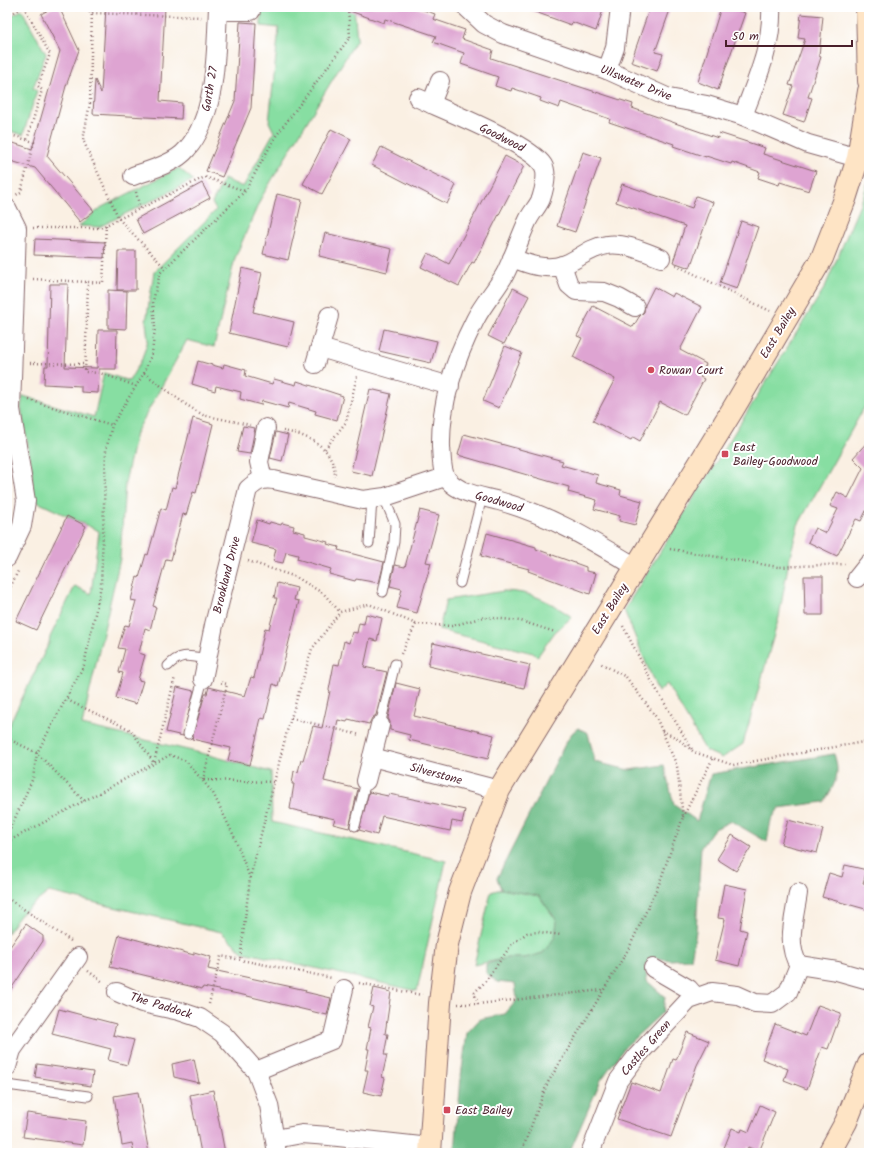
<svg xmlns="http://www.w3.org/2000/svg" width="876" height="1160" viewBox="0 0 876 1160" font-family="Kalam,sans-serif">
<rect width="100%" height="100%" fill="#fff"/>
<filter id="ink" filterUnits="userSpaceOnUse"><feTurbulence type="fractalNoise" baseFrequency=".025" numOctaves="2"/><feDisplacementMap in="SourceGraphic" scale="8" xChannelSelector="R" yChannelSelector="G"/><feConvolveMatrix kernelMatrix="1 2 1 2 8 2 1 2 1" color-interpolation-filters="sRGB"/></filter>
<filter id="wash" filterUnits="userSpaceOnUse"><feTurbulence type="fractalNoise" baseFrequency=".012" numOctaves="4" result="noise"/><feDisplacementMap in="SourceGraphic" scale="16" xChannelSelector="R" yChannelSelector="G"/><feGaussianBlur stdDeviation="0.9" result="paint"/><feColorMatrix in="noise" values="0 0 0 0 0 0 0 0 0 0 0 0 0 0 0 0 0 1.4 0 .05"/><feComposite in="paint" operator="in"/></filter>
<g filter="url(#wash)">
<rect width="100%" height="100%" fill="#faf0e3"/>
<g fill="#87dea2" stroke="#687e66">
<path d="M261,7H354L357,39L261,198L235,258L214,347L187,340L136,433L125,483L120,559L82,725L209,755L271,772L272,822L446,861L417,991L243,952L221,932L49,892L22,913L7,933V729L49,643L50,637L75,586L91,594L99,531L33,500L32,469L21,407L23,396L94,417L104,373L129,381L142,359L148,340L146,322L154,272L216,210L212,203L224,179L243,187L274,132L269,122L279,28L261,26Z"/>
<path d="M22,10L46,54L33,88L37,91L23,135L7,130V18Z"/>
<path d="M179,168L193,180L99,227L79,226L102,207Z"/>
<path d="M869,174V399L798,525L789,560L779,617L743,744L722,758L706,751L667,684L658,692L624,610L825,287L864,195Z"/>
<path d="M504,591C534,592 548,601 572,617L555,632L537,657L533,653L439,630L446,600Z"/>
<path d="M501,889L539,896L557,921L555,938L543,953L525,958H507L474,965L491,892Z"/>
</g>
<path fill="#6dbd88" stroke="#5c6e5a" d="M578,728L588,733L595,762L629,770L664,765L674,805L697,821L711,774L834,754C841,775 835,784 824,802L779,808L771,820L767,842L731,821L713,830L701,847L696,931L691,959L670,960L656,958L645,965L647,981L665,997L663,1012L625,1047L601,1080L569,1153H455L461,1076L467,1033L480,1019L505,1014L517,1000L515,984L497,982L486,973V964L507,958H525L543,953L555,937L557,921L539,896L501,889L497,878L565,744L572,733Z"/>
<g id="blocks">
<g fill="#dea4d2">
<path d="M54,7H59L79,50L66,86L47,156L94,211L80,222L35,168L7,160V141L32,149L60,51L41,14Z"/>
<path d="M106,7H165L160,101L182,103L181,119L93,114L95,80L101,93Z"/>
<path d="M345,7H415L435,14L433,19L465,30L462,39L493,50L491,58L633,104L632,108L718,138L719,133L750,143L765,148L763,154L816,171L809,191L780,182L779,185L758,178L760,172L732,162L731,164L706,156V157L673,146L674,144L609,122L610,119L584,110L561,102L559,108L540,101L541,98L512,88L511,91L495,86L498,77L461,64L464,53L433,42L436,36L385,19L384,23L344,9Z"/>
<path d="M527,7H604L596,31L572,22L571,25L527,9Z"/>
<path d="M650,7H671L655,52L663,54L657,71L631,62Z"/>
<path d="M721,7H727L745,13L718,90L698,82Z"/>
<path d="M801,14L823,16L819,56L821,57L808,97L812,98L804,122L783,115L793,86L789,85L805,39L798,38Z"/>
<path d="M240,22L256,23L251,108L222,177L206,171L235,101Z"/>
<path d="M331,129L351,139L322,194L303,184Z"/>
<path d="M381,147L456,185L447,204L372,165Z"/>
<path d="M583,152L601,158L575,232L557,226Z"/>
<path d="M505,156L524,166L477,257L474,263L472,262L459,286L421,267L428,253L449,264Z"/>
<path d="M202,183L210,198L143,234L136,219Z"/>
<path d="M622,184L692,208L696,196L713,202L690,268L673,262L685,226L616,202Z"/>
<path d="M277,194L302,200L288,260L263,254Z"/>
<path d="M741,221L758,227L737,289L720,283Z"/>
<path d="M325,233L392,249L387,272L319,256Z"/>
<path d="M35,239L105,242L104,258L34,255Z"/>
<path d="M118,251H136V290H117Z"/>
<path d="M242,268L262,273L253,312L294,322L288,347L229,333Z"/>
<path d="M50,284H68L65,367L97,368L98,330H117L116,369H99L98,393L81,392V386L44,384L45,366H48Z"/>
<path d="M654,287L672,297L674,293L702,307L680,350L706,364L700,377L704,379L685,415L660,402L640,441L633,437L631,440L593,421L615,379L573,357L582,338L577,336L593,306L633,327L639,317L644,312L645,305Z"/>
<path d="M513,288L529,296L504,344L488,336Z"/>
<path d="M108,290L127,291L126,329L108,328Z"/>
<path d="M384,329L437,341L431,363L379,351Z"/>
<path d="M505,346L522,353L499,408L483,401Z"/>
<path d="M198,361L223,368L224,364L246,370L245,376L272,384L274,379L296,385L297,381L343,396L337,420L315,414L316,411L289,403L288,408L262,401L261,405L240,399L241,392L216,386L215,391L192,384Z"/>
<path d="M370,389L391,394L372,476L351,471Z"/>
<path d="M193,418L213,424L196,493L193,492L186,515L183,514L171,560L166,559L153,606L156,607L150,630L145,628L139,653L145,655L138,680L143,681L136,704L116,698L123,673L119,672L125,649L118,648L125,625L129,626L136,601L131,600L137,577L139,578L146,554L148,555L161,508L166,510L172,487L175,488Z"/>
<path d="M243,426L255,428L250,454L237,452Z"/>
<path d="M276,432L288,435L282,461L270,458Z"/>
<path d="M464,434L563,461L561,465L598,475L596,483L621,490L620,495L642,501L635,525L619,521L620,516L594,509L597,500L568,492L569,487L458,455Z"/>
<path d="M869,440V505L861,521L856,519L837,556L808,542L815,528L826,533L838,509L830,506L837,492L848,498L863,468L853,458Z"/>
<path d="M420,510L439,515L426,562L431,563L417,613L397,608L402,589L390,586L395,565L405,567Z"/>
<path d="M67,516L86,526L36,630L16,621Z"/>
<path d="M257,520L269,524L270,522L281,525L282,523L294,526L293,530L305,533V536L328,542L327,544L339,547L338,550L384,562L379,583L356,579L355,581L329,574L331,569L297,559L298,555L286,552L283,563L273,561L276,549L251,543Z"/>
<path d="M487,533L536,547V549L586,567V571L596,573L590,594L528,571L529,569L481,556Z"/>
<path d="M804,576H823V615H805Z"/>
<path d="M277,583L297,588L294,600L299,601L278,686L273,684L265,719L261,718L250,765L228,760L231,748L192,739L205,694H207L209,687L245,696L251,677L254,678L265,628L269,629L277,598H274Z"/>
<path d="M366,614L382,618L377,641L370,639L364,667L387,672L376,715L372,718L369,724L348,719L347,722L338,720L324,781L358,789L349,828L333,824L335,819L290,809L294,784H292L294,771L298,772L301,760H303L313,726L322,728L330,691L329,690L334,664L339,665L344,641L349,643L352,632L357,633L359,623L364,624Z"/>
<path d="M433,643L530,665L524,688L428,666Z"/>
<path d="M396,683L420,689L414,716L494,735L488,759L409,740L410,735L390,730V722L388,718Z"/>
<path d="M177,687L194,691L183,736L166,732Z"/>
<path d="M369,792L388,796L389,794L465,810L462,823L452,821L450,831L382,816L377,835L359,830Z"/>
<path d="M788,820L823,829L817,853L781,844Z"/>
<path d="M732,835L751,847L736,871L717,859Z"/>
<path d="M845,865L867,870L863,883L869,884V910L822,897L829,873L842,877Z"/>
<path d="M724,884L747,889L740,929L747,931L739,966L715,960L725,919L718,918Z"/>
<path d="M26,924L43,936V941L7,995V951Z"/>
<path d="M119,935L194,955V952L211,957L208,969L306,990L305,992L331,998L327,1015L243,995L203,987L202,989L110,967Z"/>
<path d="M374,988L391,992L385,1034H388L384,1055H387L382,1077L385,1078L381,1096L363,1092L368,1070H365L369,1049H367L371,1028L368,1027L373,1007L370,1006Z"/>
<path d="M818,1005L841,1013L828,1049L822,1047L807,1089L784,1080L788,1069L762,1059L775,1024L806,1036Z"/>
<path d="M59,1009L116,1024L113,1035L134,1040L127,1065L108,1060L111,1049L52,1034Z"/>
<path d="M687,1032L709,1041L697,1065L671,1137L617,1119L631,1082L661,1093L673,1059L676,1060Z"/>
<path d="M194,1059L199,1083L174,1077L172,1064Z"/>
<path d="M37,1064L93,1072L91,1086L35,1077Z"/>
<path d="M213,1090L225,1153H201L190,1095Z"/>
<path d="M138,1092L140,1104L149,1153H134L132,1143L122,1145L114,1096Z"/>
<path d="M760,1105L775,1112L759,1152L748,1147L746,1153H737L724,1148L732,1128L741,1132L742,1129L749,1132Z"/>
<path d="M27,1113L86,1121L83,1145L23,1137Z"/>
</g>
</g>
</g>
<g filter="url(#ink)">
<use href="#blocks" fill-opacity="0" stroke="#88686b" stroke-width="1"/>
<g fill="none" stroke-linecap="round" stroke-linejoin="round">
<g stroke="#88686b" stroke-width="11">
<g id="lane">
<path d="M369,543L372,500"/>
<path d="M460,583L482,497"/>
<path d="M383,592L394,542L395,524L384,497"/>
<path d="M168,666C181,652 190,656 207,659"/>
<path d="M380,725L395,664"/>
<path d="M188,734L203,679"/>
<path d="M355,826L366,781"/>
<path d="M7,1085L88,1096"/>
</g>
</g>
<g stroke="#88686b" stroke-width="20">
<g id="street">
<path d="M466,7L484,24L503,34L607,70L669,98L707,105L743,116L808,144L858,158"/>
<path d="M218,11H251"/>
<path d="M607,70L615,48L620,7"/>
<path d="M418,98C444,110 530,144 543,165C548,173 544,190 541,199C538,206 532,212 528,220C520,237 514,256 505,274C496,290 483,304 475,320C455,359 440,404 441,447C442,457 441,473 448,480C460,494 482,496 499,501C550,515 591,540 636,567"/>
<path d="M431,104L440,81"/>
<path d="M743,116C756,81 773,45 771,7"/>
<path d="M133,176C150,170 176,163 187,149C217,115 216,50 218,7"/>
<path d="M7,208L17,228L11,409L26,501L22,526L7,558"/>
<path d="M512,258C527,264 546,271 563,265C579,260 587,248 607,245C624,242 645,252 661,258"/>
<path d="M562,265L569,285L576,291L604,292L619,298L635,307"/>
<path d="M320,348L450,386"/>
<path d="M315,364L329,316"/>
<path d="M263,479L259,462L266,428"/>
<path d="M857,578L869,563"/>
<path d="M203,679L214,625L248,489C257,481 262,478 274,480L363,500L385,497L445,477"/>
<path d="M372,757L499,790"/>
<path d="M366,781L380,725"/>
<path d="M798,893C795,916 785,945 799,965L837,971L869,980"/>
<path d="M653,968L689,989L696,997"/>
<path d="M117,992L142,1003L179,1011L200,1018L222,1033L256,1071L269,1105L277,1153"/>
<path d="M7,1067L12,1050L78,957"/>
<path d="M256,1071L332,1040L344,989"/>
<path d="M275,1139L302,1134L329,1136L430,1147"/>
<path d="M590,1153L618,1081L637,1056L689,1000L712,992L737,995L755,1003L772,1004L788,992L799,965"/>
</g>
</g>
<g stroke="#88686b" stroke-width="24">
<g id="secondary">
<path d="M867,7L869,81"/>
<path d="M430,1153L440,1003L447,944L460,892L499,790L733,409L822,258L845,199L858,158L869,91"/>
<path d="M829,1153L846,1122L869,1064"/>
</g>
</g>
<g stroke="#88686b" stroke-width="2.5" stroke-dasharray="1 3" stroke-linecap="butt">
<path d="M24,7L50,54L38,86L42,90L27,140"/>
<path d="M82,7L92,13L202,17"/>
<path d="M92,7L90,103L83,140L119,219L165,268"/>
<path d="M7,16L24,7"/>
<path d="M7,134L34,142L21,192L16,195"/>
<path d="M136,192L140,209"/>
<path d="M106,225L103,283L88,282L85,372L100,373L136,386"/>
<path d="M33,228H100L205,177L245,191"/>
<path d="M676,265L770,311"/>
<path d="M33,279L88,282"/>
<path d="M30,363L85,364"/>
<path d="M144,373L185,404L203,415L250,425"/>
<path d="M29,400L112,425"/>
<path d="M283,431C308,435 335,447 335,477"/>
<path d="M325,449L346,422L357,376"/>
<path d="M670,549L778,567L845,564"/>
<path d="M248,561L296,577L324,594L340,612"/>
<path d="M7,594L18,571"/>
<path d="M623,626L652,682L693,751"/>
<path d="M401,654L416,624"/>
<path d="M67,700L131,730L154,763L175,677"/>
<path d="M291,718L360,735"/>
<path d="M662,731L677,738L694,752L733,765L869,741"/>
<path d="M7,738L37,753L84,801"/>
<path d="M203,780L227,684L219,682"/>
<path d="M204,780L274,782"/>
<path d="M683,817L713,758"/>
<path d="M7,836L33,778L37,753L84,665L101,586L106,450L112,425L144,373L152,353L155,328L153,301L160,273L245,191L276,136L350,37L348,7"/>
<path d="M7,842L170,755L186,761L213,793L234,836L250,878L240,959"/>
<path d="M250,878L287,731L312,649L340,612L369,604L416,624L452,626L484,617L521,621L555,632"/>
<path d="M7,898L71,941"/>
<path d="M88,971L103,982"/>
<path d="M359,983L422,995"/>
<path d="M209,1004L221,956L332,978"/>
<path d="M458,1004H478L602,990"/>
<path d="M478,1004L474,993L485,982L512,944L527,933L539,932L561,935"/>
<path d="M521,1153L547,1084L629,948L659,884L683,817L677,766L656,717L626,677L600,663"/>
</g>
<use href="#lane" stroke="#fff" stroke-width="9"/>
<use href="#street" stroke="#fff" stroke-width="18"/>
<use href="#secondary" stroke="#fee4c5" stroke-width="22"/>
</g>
</g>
<g fill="#d1495b" stroke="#fff" stroke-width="1.5">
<circle cx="651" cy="370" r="4"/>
<rect x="721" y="450" width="8" height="8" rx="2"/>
<rect x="443" y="1106" width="8" height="8" rx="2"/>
</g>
<g text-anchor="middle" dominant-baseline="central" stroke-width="4" stroke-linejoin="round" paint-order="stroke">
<g font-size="12" fill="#4a1f2b" stroke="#fff">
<text transform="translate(636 83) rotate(22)">Ullswater Drive</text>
<text transform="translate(210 89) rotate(-80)">Garth 27</text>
<text transform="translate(502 138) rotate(27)">Goodwood</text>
<text transform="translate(778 333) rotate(-59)">East Bailey</text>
<text transform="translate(499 502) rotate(16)">Goodwood</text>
<text transform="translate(227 575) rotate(-76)">Brookland Drive</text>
<text transform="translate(610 609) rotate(-58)">East Bailey</text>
<text transform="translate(436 774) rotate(15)">Silverstone</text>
<text transform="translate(161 1006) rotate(17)">The Paddock</text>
<text transform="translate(646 1048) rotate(-49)">Castles Green</text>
</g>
<g font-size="12" fill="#4a1f2b" stroke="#fff" text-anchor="start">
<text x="659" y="370">Rowan Court</text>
<text x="733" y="447">East<tspan x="733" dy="14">Bailey-Goodwood</tspan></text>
<text x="455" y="1110">East Bailey</text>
</g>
</g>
<rect width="876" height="1160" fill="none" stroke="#fff" stroke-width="24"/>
<path d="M726 40v6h126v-6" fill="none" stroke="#4a1f2b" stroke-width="2"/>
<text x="732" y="40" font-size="12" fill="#4a1f2b" stroke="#ffffff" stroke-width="3" paint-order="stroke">50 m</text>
</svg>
